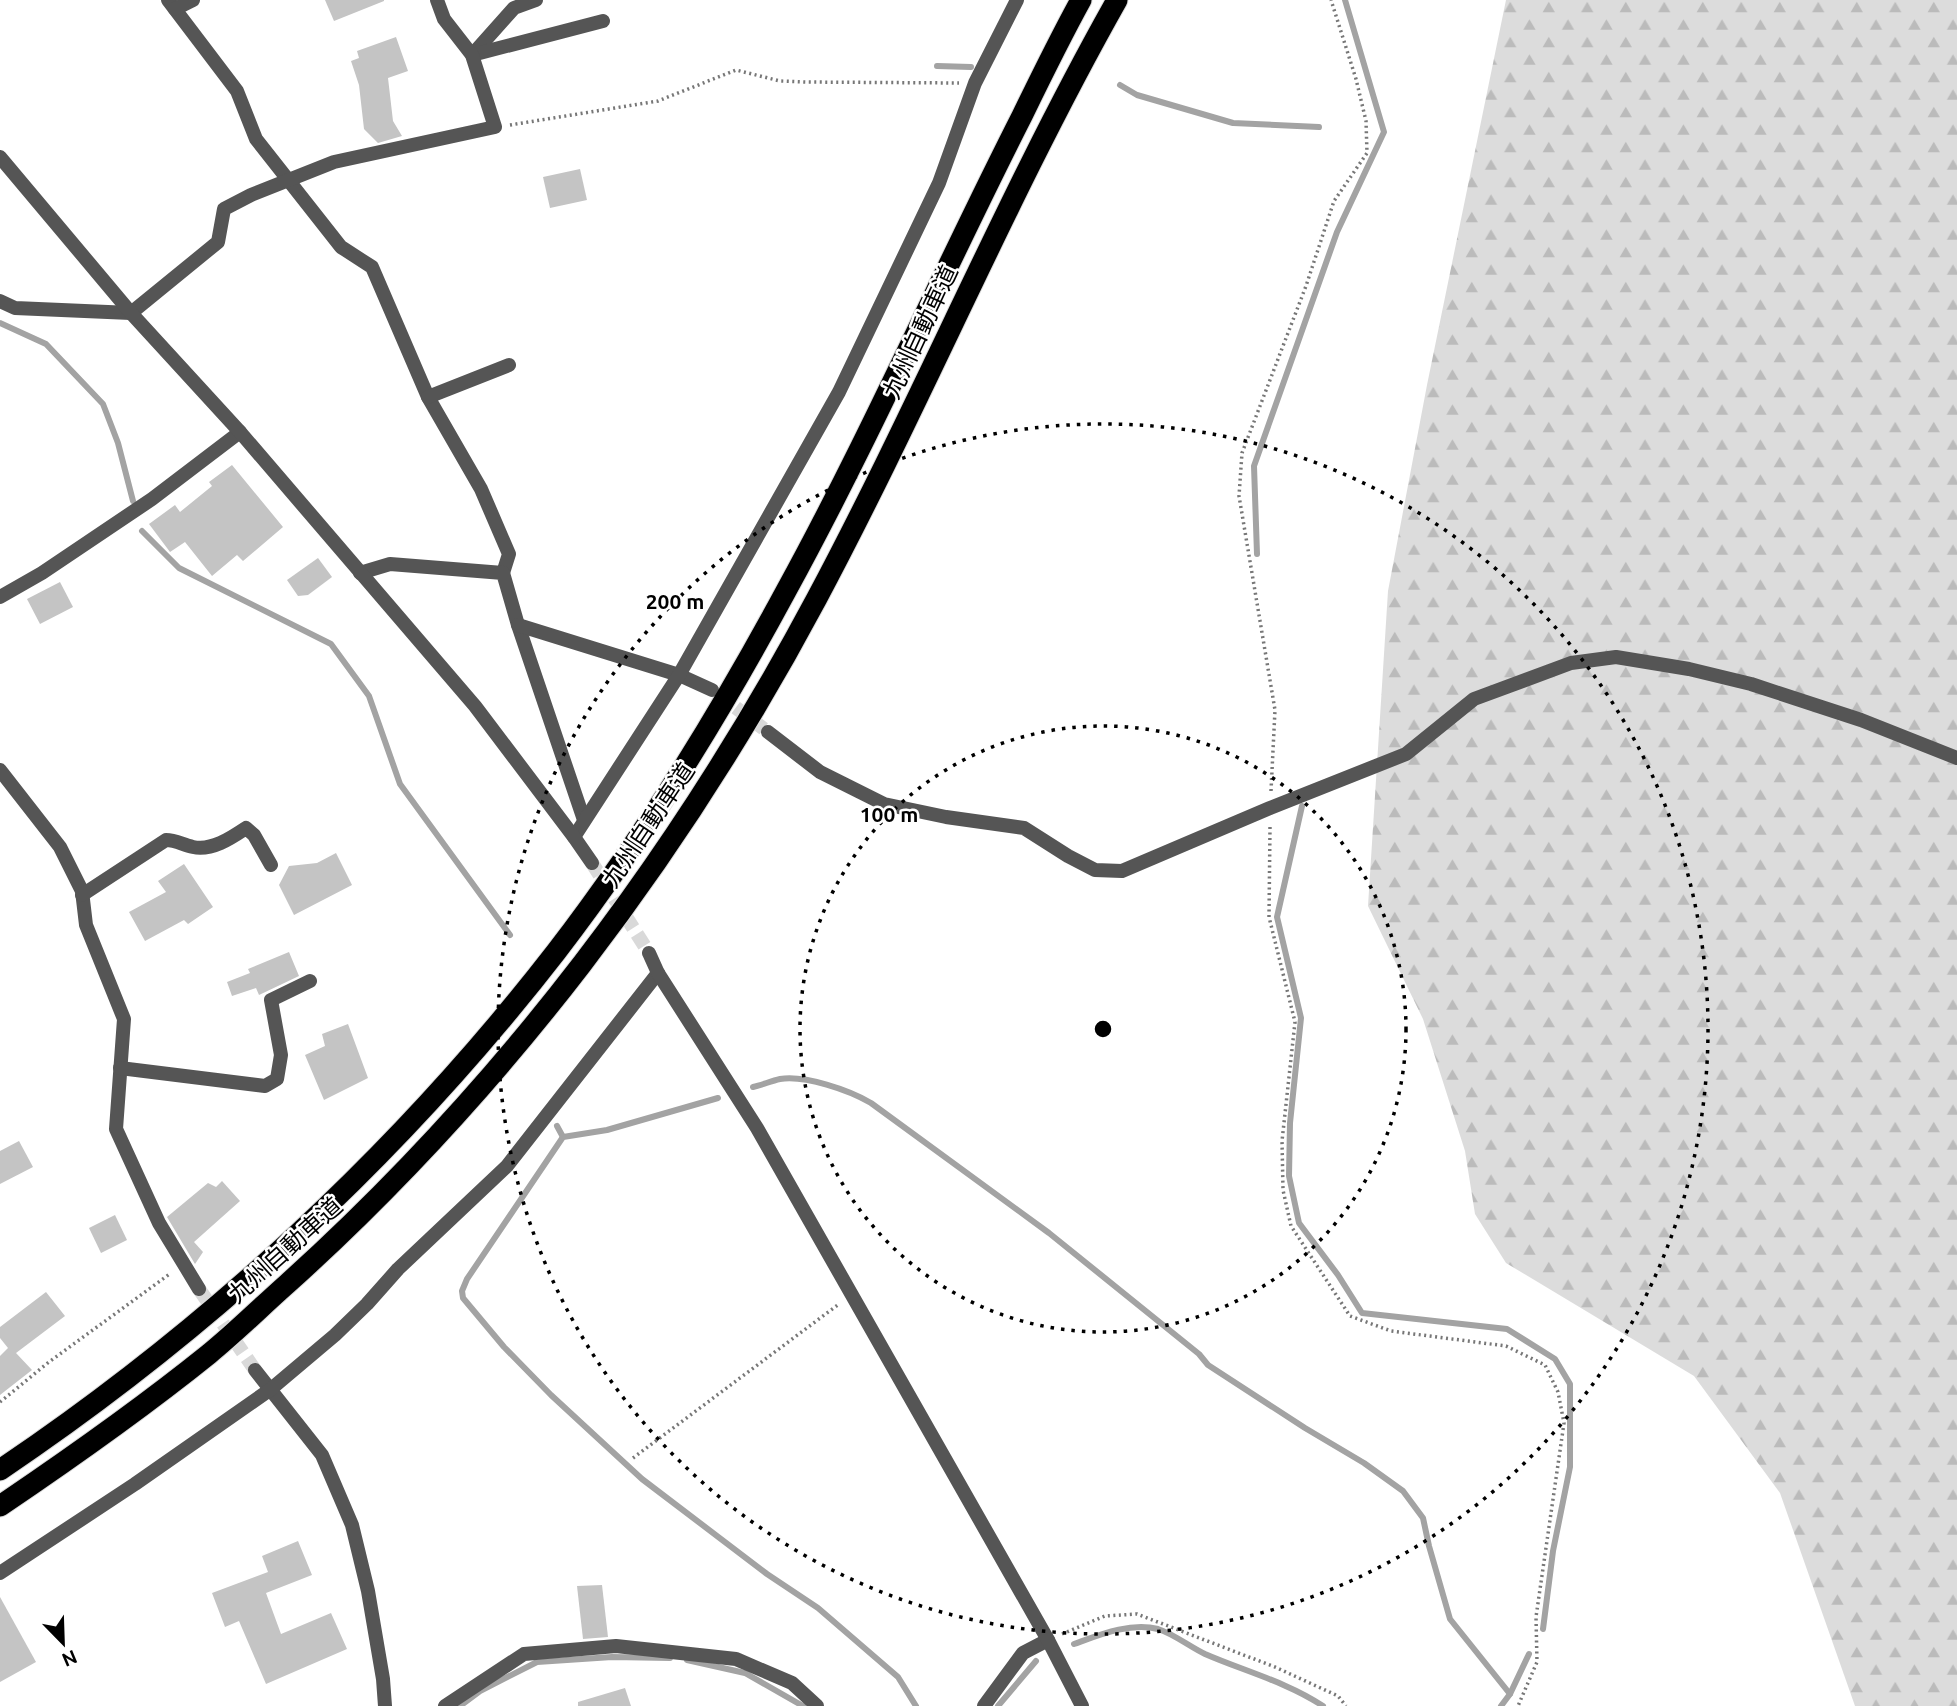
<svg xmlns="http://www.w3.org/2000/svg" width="1957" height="1706" viewBox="0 0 1957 1706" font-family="Ubuntu,'Noto Sans JP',sans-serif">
<defs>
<pattern id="forest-firs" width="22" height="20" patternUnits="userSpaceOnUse" patternTransform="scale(1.75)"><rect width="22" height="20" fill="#dcdcdc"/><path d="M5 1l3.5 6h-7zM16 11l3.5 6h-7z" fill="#bbb"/></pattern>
</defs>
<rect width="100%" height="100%" fill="#fff"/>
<path fill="url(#forest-firs)" d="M1506,0H1957V1706H1855L1780,1493L1694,1376L1506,1263L1475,1214L1465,1151L1423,1019L1368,906L1388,591L1427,385Z"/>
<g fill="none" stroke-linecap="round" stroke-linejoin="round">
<g stroke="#a3a3a3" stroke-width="6">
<path d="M937,66L971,67"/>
<path d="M1120,85L1137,95L1233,123L1319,127"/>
<path d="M0,323L46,344L103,404L118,443L133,501"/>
<path d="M142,531L179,568L331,644L369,696L400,784L510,935"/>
<path d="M1257,554L1254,466L1337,232L1384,132L1345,0"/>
<path d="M1302,806L1277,917L1301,1018L1290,1123L1289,1176L1299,1223L1338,1275L1362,1313L1507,1329L1555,1359L1570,1384V1467L1553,1551L1543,1629"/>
<path d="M753,1087C762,1085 771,1081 780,1079C805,1075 849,1090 871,1103L1049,1233L1199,1354L1208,1365L1305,1428L1364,1463L1403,1491L1423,1518L1429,1546L1450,1619L1510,1694"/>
<path d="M718,1098L607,1130L563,1137L467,1279L462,1291L463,1298L504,1347L551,1395L642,1479L767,1574L818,1608L898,1677L916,1706"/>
<path d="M557,1126L563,1137"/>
<path d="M1074,1644C1099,1635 1130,1622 1158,1629C1174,1634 1190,1647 1205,1654C1244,1671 1287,1682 1323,1706"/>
<path d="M687,1660L745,1673L803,1706"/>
<path d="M460,1706L480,1691L537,1662L612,1657L670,1658"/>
<path d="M998,1706L1036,1661"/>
<path d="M1501,1706L1510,1694L1529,1654"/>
</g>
</g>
<g fill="#c4c4c4">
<path d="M325,0H384V1L334,21Z"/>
<path d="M396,37L408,71L388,78L393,121L402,136L378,143L364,129L359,85L351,61L359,58L357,51Z"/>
<path d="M580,169L587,200L550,208L543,177Z"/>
<path d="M232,465L283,527L243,561L237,555L212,576L185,542L170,552L149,524L175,505L180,512L212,486L209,482Z"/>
<path d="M318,558L332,577L308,595L298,596L287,580Z"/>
<path d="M60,582L73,607L40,624L27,599Z"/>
<path d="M336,853L352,885L294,915L279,885L289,866L317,863Z"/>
<path d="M184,864L213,907L188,924L184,920L145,941L129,912L166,892L158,881Z"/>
<path d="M289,952L299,976L259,995L256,988L232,996L227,982L250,973L248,969Z"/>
<path d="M348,1024L368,1078L324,1100L305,1055L325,1046L322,1034Z"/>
<path d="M19,1141L33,1167L0,1184V1151Z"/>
<path d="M222,1181L240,1201L194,1242L203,1252L195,1264L167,1217L208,1183L216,1187Z"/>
<path d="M115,1215L127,1240L101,1253L89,1228Z"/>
<path d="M46,1292L65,1316L16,1353L32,1370L0,1395V1356L8,1348L0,1338V1327Z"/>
<path d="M298,1541L312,1575L266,1593L281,1634L331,1613L347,1649L266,1684L239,1621L225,1627L212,1593L268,1572L262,1556Z"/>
<path d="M602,1585L608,1637L583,1639L577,1586Z"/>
<path d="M0,1597L36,1662L0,1682Z"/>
<path d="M625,1688L631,1706H578V1702Z"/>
</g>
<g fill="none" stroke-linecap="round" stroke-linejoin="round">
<g stroke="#d9d9d9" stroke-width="14" stroke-dasharray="14 7" stroke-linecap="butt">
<path d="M719,695L768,732"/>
<path d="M199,1289L255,1370"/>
</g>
<path stroke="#d9d9d9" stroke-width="14" stroke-dasharray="14 7" stroke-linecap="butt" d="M592,863L649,953"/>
<g stroke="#dbdbdb" stroke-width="23">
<g id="motorway">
<path d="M0,1470C211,1328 400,1153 556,952C643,839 718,717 786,591C871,436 942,273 1022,116C1041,77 1060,38 1081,0"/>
<path d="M0,1506C71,1458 142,1408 209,1354C236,1332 261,1307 287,1284C503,1089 680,855 817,598C922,401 1007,195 1117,0"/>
</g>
</g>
<g stroke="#777" stroke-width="3.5" stroke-dasharray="2 3.5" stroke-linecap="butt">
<path d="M510,125L658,101L736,70L780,81L806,82L959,83"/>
<path d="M1271,791L1275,710L1239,496L1242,453L1306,286L1334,201L1367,153L1366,121L1356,79L1331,0"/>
<path d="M1270,827L1269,917L1295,1022L1282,1141L1283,1190L1291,1226L1350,1316L1391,1331L1506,1346L1545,1365L1558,1392L1564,1423L1536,1617L1537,1662L1518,1706"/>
<path d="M0,1402L49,1362L171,1273"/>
<path d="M633,1458L839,1304"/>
<path d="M1062,1634L1105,1616L1137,1614L1275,1667L1338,1696L1346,1706"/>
</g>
<g stroke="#555" stroke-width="14">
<path d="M168,0L237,91L256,139L341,247L372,267L428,397L481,489L509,554L503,573"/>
<path d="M175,9L193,0"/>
<path d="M473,54L514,8L536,0"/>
<path d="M472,55L603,21"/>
<path d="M0,301L15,308L131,313L218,242L224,209L251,195L334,162L495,127L472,55L444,19L437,0"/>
<path d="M428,397L509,365"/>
<path d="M360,573L390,564L503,573L518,625L584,820"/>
<path d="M0,597L42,573L152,499L240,432"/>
<path d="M518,625L679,675L712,690"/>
<path d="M768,732L820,772L884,804L946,817L1024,828L1068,856L1095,870L1122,871L1270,808L1406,754L1474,699L1571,663L1616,657L1689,669L1751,684L1861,720L1957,758"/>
<path d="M0,770L60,847L82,891L86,925L124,1019L116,1129L159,1223L199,1289"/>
<path d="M574,837L679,675L839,392L939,183L975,83L1017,0"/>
<path d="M82,895L166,840C176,840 183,845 193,847C212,851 231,838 246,828L254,835L271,865"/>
<path d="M120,1068L265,1086L277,1079L281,1055L271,1000L310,981"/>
<path d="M255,1370L322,1455L352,1525L368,1591L383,1679L385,1706"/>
<path d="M0,1573L135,1484L271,1389L335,1335L367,1304L398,1269L507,1166L658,973"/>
<path d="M445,1706L524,1654L616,1646L736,1659L792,1683L817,1706"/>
<path d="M984,1706L1023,1653L1048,1640"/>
</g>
<g stroke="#555" stroke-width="14">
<path d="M0,157L131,313L240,432L475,706L574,837L592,863"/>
<path d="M649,953L658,973L757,1128L1048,1640L1082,1706"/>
</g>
<use href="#motorway" stroke="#000" stroke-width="21"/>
</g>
<g fill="none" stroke="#000" stroke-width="3.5" stroke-dasharray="3.5 7">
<circle cx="1103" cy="1029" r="303"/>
<circle cx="1103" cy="1029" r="605"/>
</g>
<g text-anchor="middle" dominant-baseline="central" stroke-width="5" stroke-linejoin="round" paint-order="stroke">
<g font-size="24" fill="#000" stroke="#fff">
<text transform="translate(920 332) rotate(-65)">九州自動車道</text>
<text transform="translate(648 825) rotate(-56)">九州自動車道</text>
<text transform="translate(285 1250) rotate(-42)">九州自動車道</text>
</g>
</g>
<circle cx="1103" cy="1029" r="10" fill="#000" stroke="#fff" stroke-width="3.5"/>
<g font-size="21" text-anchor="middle" font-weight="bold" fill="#000" stroke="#fff" stroke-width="5" stroke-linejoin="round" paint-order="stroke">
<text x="675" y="609">200 m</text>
<text x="889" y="822">100 m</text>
</g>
<g transform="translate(63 1643) rotate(157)" stroke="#ffffff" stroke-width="5" paint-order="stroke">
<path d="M0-5L12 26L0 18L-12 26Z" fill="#000000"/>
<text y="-10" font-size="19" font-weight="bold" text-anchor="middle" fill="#000000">N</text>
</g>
</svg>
